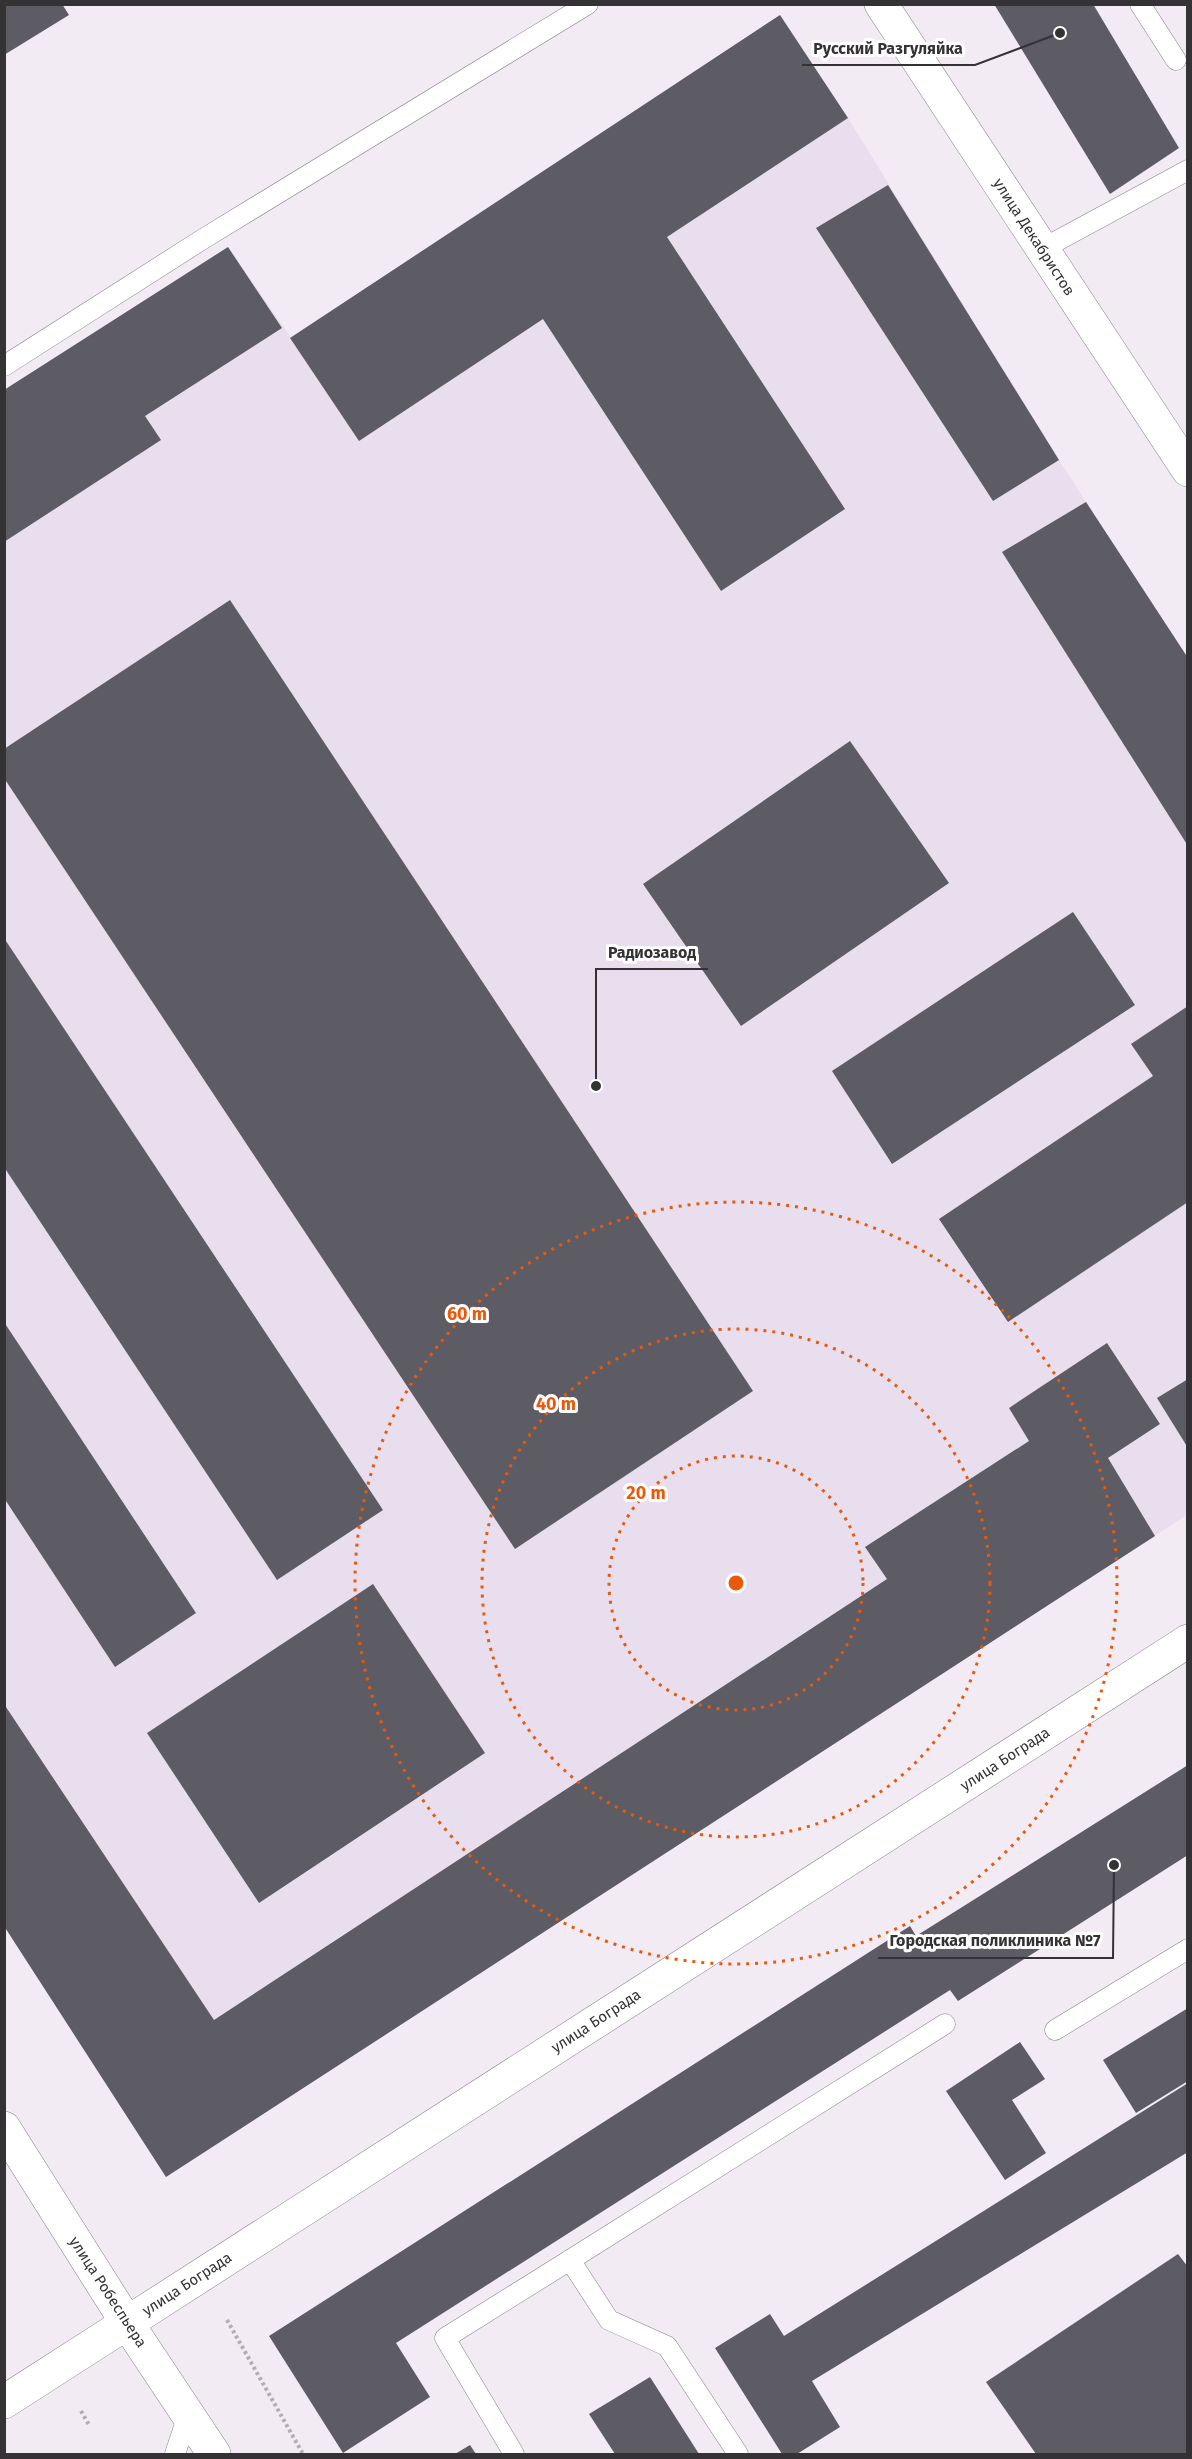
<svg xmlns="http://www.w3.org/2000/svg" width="1192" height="2459" viewBox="0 0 1192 2459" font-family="'Fira Sans',sans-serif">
<rect width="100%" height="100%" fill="#f2ebf4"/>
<path fill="#e9deed" d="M780,15L848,118L1059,460L1187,658V1515L166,2177L5,1926V390L228,247L291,338Z"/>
<g fill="#5d5b63">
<path d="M4,4H62L69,15L4,55Z"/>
<path d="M994,4H1093L1179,148L1110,194Z"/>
<path d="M780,15L848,118L667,237L845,509L721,591L543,319L359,441L290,338Z"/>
<path d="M888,185L1059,460L993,501L816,228Z"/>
<path d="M228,247L282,328L145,416L161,440L4,542V390Z"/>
<path d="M1086,502L1188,658V846L1002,552Z"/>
<path d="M230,600L753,1391L515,1549L4,778V749Z"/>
<path d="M850,741L949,883L741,1026L643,884Z"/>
<path d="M1073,912L1135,1005L892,1164L832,1071Z"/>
<path d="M4,938L383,1510L277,1580L4,1167Z"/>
<path d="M1188,1006V1202L1008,1322L939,1219L1153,1076L1131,1044Z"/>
<path d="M4,1322L196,1613L115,1667L4,1498Z"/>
<path d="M1107,1343L1160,1424L1108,1458L1155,1536L166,2177L4,1926V1704L214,2020L887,1579L865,1547L1029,1441L1009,1408Z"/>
<path d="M1188,1379V1448L1157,1398Z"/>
<path d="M373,1584L485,1753L259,1903L147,1733Z"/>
<path d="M1188,1765V1855L958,2001L950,1990L396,2343L430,2397L343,2453L269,2336L910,1926L916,1936Z"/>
<path d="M1188,2008V2081L1136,2113L1103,2060Z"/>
<path d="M1020,2042L1045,2079L1012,2100L1046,2153L1005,2180L946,2091Z"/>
<path d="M1188,2083V2152L812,2381L840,2427L797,2454H782L715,2348L770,2314L784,2336Z"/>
<path d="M1178,2254L1188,2267V2454H1036L986,2382Z"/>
<path d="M650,2377L699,2454H615L589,2414Z"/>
<path d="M470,2445L476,2454H455Z"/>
</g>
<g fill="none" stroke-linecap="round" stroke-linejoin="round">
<g stroke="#868088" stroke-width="21">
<g id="service">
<path d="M1140,4L1176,60"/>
<path d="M1042,249L1188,170"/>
<path d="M4,366L203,239L588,4"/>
<path d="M1055,2030L1188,1949"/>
<path d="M175,2454L188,2415"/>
<path d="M514,2454L445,2338L570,2260"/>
<path d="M738,2454L667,2346L609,2320L570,2260L945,2024"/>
</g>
</g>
<g stroke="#868088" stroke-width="34">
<path id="minor" d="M127,2323L214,2454"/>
</g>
<g stroke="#868088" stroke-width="34">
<g id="tertiary">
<path d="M881,4L1188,470"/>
<path d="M4,2402L127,2323"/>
</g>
</g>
<g stroke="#868088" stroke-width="34">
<path id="secondary" d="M4,2128L127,2323L1188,1641"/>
</g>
<g stroke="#b2acb3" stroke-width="4" stroke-dasharray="3 3" stroke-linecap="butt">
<path d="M227,2320L303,2454"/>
<path d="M81,2411L89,2425"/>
</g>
<use href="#service" stroke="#fff" stroke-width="20"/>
<use href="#minor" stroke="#fff" stroke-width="33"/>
<use href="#tertiary" stroke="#fff" stroke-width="33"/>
<use href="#secondary" stroke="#fff" stroke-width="33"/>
</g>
<g fill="none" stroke="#e8590c" stroke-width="3" stroke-dasharray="3 6">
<circle cx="736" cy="1583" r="127"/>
<circle cx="736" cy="1583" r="254"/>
<circle cx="736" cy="1583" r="381"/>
</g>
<g text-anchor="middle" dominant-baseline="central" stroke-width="6" stroke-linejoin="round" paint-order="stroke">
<g font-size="15" fill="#343235" stroke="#fff">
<text transform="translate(1034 237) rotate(57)">улица Декабристов</text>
<text transform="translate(1005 1759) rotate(-33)">улица Бограда</text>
<text transform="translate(596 2021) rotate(-33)">улица Бограда</text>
<text transform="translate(187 2284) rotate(-33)">улица Бограда</text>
<text transform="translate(108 2292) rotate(57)">улица Робеспьера</text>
</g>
</g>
<circle cx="736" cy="1583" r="9" fill="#e8590c" stroke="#fff" stroke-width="3"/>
<g font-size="18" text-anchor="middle" font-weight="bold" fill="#e8590c" stroke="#fff" stroke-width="6" stroke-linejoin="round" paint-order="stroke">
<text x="467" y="1320">60 m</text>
<text x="556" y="1410">40 m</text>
<text x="646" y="1499">20 m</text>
</g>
<path fill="none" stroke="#343235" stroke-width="2" d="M1060 33L975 65H802M596 1086L596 969H708M1114 1865L1113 1958H878"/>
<g fill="#343235" stroke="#fff" stroke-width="2">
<circle cx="1060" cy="33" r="6"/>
<circle cx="596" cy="1086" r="6"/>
<circle cx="1114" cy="1865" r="6"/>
</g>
<g font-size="16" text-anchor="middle" font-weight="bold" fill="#343235" stroke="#fff" stroke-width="6" stroke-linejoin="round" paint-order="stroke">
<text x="888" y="54">Русский Разгуляйка</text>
<text x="652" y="958">Радиозавод</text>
<text x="995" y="1946">Городская поликлиника №7</text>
</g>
<rect width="1192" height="2459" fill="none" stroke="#343235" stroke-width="12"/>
</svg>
